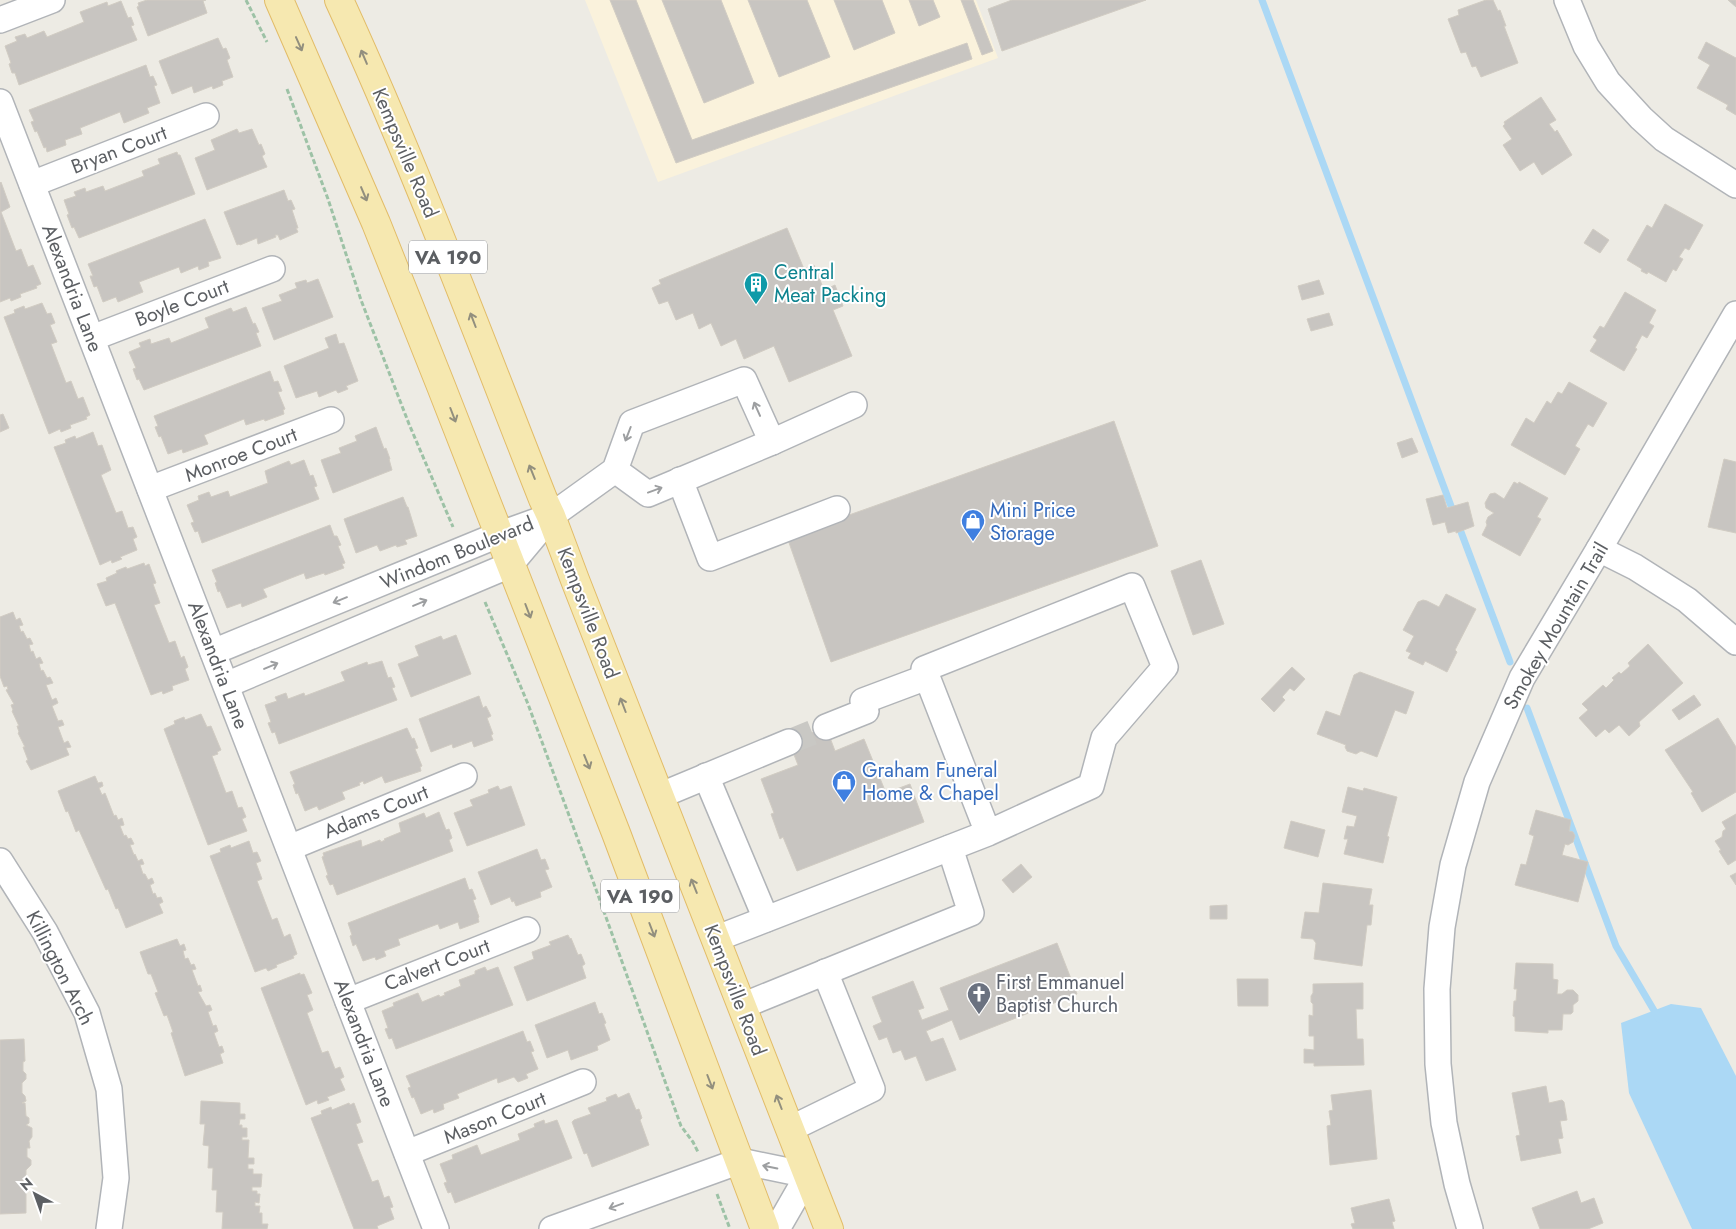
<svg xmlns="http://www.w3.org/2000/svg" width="1736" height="1229" viewBox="0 0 1736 1229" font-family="Jost,sans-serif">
<rect width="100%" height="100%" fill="#edebe4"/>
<path fill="#faf2dc" d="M585,0H976L998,58L658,182Z"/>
<path fill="#abd8f5" d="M1671,1004L1701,1008L1736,1076V1229H1692L1629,1093L1621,1023Z"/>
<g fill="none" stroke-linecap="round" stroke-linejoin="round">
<g stroke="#abd8f5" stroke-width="7">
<path d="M1262,0L1454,514"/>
<path d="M1458,524L1510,662"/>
<path d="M1527,708L1616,946L1659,1019"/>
</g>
</g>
<g fill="#c8c5c1" stroke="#d1ccc3">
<path d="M147,0H206L203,1L207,13L148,36L137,7L139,6L138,3Z"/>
<path d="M610,0H636L692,140L967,43L972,59L676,163Z"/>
<path d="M662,0H721L754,83L704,103Z"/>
<path d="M748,0H807L830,57L779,77Z"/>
<path d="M834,0H882L895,33L854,50Z"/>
<path d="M909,0H933L940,17L919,26Z"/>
<path d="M961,0H973L993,51L982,55Z"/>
<path d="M1012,0H1146L1002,51L988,9Z"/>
<path d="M1486,0H1493L1498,11L1500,10L1506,26H1504L1518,63L1481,77L1476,66L1472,67L1466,52L1461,53L1448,19L1459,15L1458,10Z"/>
<path d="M1728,0H1736V7Z"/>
<path d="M121,1L128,18L131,17L134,25L131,26L137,40L19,85L15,73H12L9,64L11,63L5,46L17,41L15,37L25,34L27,38L44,31L47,37L84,22L80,12L107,2L108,6Z"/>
<path d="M218,38L223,49L226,48L230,58L227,60L233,77L222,81L223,85L213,89L212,86L194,93L192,86L172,94L159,61Z"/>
<path d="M1706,42L1736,58V115L1726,109L1728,105L1697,88L1710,65L1698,58Z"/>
<path d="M146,65L150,77L153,76L157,85L154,86L160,103L147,108L149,113L124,123L120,112L80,128L82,134L65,140L66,145L47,152L46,147L44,148L37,131L35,132L31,122L34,121L29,110Z"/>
<path d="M1541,97L1556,120L1549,124L1555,132L1557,130L1572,155L1542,175L1534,162L1520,171L1503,145L1512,139L1503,126L1505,124L1504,122Z"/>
<path d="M237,129L239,133L252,129L259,145L261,144L265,154L262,156L267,167L207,190L195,158L215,150L211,140Z"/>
<path d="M177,152L178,155H180L195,194L79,238L74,227L72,228L67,215L69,214L64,200L76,196L74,192L85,188L86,192L103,186L105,191L144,176L142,171L160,164L158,159Z"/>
<path d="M1,182L10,207L1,212L16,251L21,249L28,267L33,265L41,284L36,286L37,288L20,294L21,297L11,301L10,298L0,302V183Z"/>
<path d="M284,190L288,201L291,200L295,209L292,210L298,228H296L298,232L280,240L278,235H275L276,237L258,244L257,238L240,245L239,244L237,245L224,212Z"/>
<path d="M1665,204L1703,225L1689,250L1685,248L1679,257L1683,259L1676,271L1673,269L1666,282L1648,272L1647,274L1641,271L1642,269L1627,260L1647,225L1652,228Z"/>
<path d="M205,219L221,258L208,262L209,266L199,270L198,266L181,273L179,267L139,282L143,292L118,302L116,297L103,302L97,286L94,287L90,276H93L88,264Z"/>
<path d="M787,228L804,269L814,265L824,290L835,285L843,306L833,310L852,356L789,382L774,346L744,359L736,339L721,346L711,323L699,329L693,313L676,320L668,301L659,304L652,288L661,284L659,280Z"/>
<path d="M1593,229L1609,240L1600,253L1584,243Z"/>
<path d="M318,279L333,317L274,340L262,308L282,301L279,295L297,288L295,283L306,280L307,283Z"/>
<path d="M1319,280L1324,294L1302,300L1298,286Z"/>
<path d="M1625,292L1656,310L1649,323L1654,326L1647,338L1642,335L1635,348L1637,349L1624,371L1590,351L1597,340L1593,337L1600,326L1604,328Z"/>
<path d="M42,303L47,314L51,313L55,323L50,325L57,342L51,344L66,383L71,381L78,399L83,397L90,415L86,417L87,419L70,425L71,428L61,432L60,429L49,434L4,317L15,313L14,310L24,306L25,309Z"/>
<path d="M246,307L253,324L255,323L259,332L256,333L261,346L144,390L139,379L137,380L133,369L136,368L129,352L141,347L139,343L150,339L151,344L169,338L171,343L209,328L205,318L231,308L233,312Z"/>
<path d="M1329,313L1333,325L1311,331L1307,319Z"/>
<path d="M336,334L339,344L344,343L358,381L346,386L348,389L338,393L336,390L319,397L317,391L296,398L284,366L329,348L325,338Z"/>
<path d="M270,371L274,382L278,381L282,391L278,392L285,409L283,410L284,414L265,421L264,419L246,425L244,419L204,435L208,444L183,453L182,449L168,454L161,436L159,437L155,427L158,426L154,416Z"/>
<path d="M1569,382L1607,403L1593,427L1588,424L1575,446L1580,449L1565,475L1511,445L1526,418L1534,423L1547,401L1551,404L1558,392L1562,394Z"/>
<path d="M3,414L9,428L0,432V415Z"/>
<path d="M1114,421L1158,546L831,662L787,537Z"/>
<path d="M376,427L384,449L386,448L390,459H389L392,470L333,493L321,460L341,453L339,448L357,441L355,436Z"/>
<path d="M93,432L98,446L102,445L111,470L101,475L116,513L122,511L128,528L133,527L137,537L133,539L137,550L120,557L122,559L112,563L111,560L100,565L54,447L66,443L65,440L75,436L76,439Z"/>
<path d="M1412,438L1418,452L1402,458L1397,443Z"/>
<path d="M1724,459L1736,462V533L1708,527Z"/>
<path d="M304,460L310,476L313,475L317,486L314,487L319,499L202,543L198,531L195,532L191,523L194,522L187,505L199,500L198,496L209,492L211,497L228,491L230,497L268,483L265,471L289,461L291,465Z"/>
<path d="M1514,482L1518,484L1519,482L1548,498L1537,517L1541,519L1520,556L1482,535L1487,525L1486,522L1488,517L1494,513L1486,508L1485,503L1490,494L1495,493L1504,499Z"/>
<path d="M1443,495L1447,508L1468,502L1474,526L1456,533V531L1448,533L1445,522L1433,525L1426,499Z"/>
<path d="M403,497L407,507H408L417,536L405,540L407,544L397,547L396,545L380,551L377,545L356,553L344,519Z"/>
<path d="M330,525L334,536H337L341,545L338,546L345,563L342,564L344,568L325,575L324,573L306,579L304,573L263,589L267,597L242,607L241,603L227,608L220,591L218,592L215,583L217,582L212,570Z"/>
<path d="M1201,560L1224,624L1193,635L1171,571Z"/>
<path d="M144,563L145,566L149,564L156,583L153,584L160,603L154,605L169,643L175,641L181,658L184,656L188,667L185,669L189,680L172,686L173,690L163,694L162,691L151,695L115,603L106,606L97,584L107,581L106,578L117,573L116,571L126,567L127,569Z"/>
<path d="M1446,594L1476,609L1455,650L1457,652L1447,672L1425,661L1423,665L1408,658L1411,653L1406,651L1414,636L1403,630L1418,602L1423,600L1427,601L1439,607Z"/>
<path d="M13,612L16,620L20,618L23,625L19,626L21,632L23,631L27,639L30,638L33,644L29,645L31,652L33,651L36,659L40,657L43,663L39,664L41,671L43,670L47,678L50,677L53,683L46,685L52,700L56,698L58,703L52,706L58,721L62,720L64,725L58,727L64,743L68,741L71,747L66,748L69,755L31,770L26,761L28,760L23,747H25L18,733L19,732L17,726H19L12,711L13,710L11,705L14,704L6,690L8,689L7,686L4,687L0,676V617Z"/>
<path d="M456,635L471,674L411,697L398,664L419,656L415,646L441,636L443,640Z"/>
<path d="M1648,644L1683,683L1639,722L1640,726L1629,736L1619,725L1609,733L1605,729L1596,737L1579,718L1588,710L1582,704L1603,685L1606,688L1614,680L1612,678L1619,672L1621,674L1630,666L1628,663Z"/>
<path d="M382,661L388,678L391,677L395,687L392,688L397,700L279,744L275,732L272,733L268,723L271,722L265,705L277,701L275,697L286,693L288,699L304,693L305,696L345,681L341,672L367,662L368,665Z"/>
<path d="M1292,667L1305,679L1294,691L1290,688L1282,697L1285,700L1274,712L1261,699Z"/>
<path d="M1360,672L1414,692L1406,714L1395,710L1377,757L1361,751L1356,754L1347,751L1345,747L1346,745L1317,734L1326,711L1340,716L1354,675Z"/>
<path d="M1694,695L1701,705L1679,720L1672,710Z"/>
<path d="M479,696L483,708L486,706L491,716L487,718L493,734L491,735L493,740L474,747L472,741L453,748L452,744L431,752L419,719Z"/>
<path d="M201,714L207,727L211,726L221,750L217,752L218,754L212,756L226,793L232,791L238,808L242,807L246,817L242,819L247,831L208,845L164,729L175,724L174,721L184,717L185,720Z"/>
<path d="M1718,718L1736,747V792L1702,812L1691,793L1693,792L1665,750Z"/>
<path d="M826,727L835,751L864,739L886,793L910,784L924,822L797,871L783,837L780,839L771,814L774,813L761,779L798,765L789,742Z"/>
<path d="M407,728L412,739L414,738L418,748L415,749L422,766L420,767L421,771L385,783L382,776L364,784L363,781L359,783L360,785L342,792L345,799L319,810L317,806L305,811L298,793L296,794L293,785L295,784L290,772Z"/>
<path d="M95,776L98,783L102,782L103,786L99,788L102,795L105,793L114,816L116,815L118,820L122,818L124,825L120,826L124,836L126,835L128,839L131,838L134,844L130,845L134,855L135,854L138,861L142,859L144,864L140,865L143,874H145L148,880L152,878L154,883L150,885L153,894L155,893L157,898L161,897L163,902L159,904L163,913L126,928L118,908L116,909L108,889L106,890L79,830L76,832L68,811L66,812L58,791Z"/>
<path d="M498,786L500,790L511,786L525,825L467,846L454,813L473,806L470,800L489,793L488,790Z"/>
<path d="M1348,787L1363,791L1364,788L1397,797L1387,836L1389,837L1383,863L1344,854L1348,839H1344L1347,826L1354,827L1357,816L1342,812Z"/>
<path d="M1536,810L1571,820L1569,831L1573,832L1575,836L1573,842L1568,845L1565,844L1562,855L1588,862L1578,902L1515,885L1521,864L1526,865L1534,836L1529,834Z"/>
<path d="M439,812L446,830L449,829L452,838L449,840L453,851L337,895L333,884L330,885L326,876L328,875L322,857L324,856L323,853L361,840L362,847L380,840L381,842L385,840L384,839L401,832L399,823L424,813L426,818Z"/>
<path d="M1736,814V860L1728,865L1719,851L1721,850L1715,841L1722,837L1723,831L1726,829L1722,822Z"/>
<path d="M1291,821L1325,830L1318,857L1284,848Z"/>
<path d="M249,841L253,853L257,852L261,861L256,863L262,879L257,881L272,920L277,918L284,937L290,934L297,954L293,956L294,958L276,965L277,967L268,971L266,968L255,972L210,856L221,852L220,849L230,845L231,848Z"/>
<path d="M537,849L541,860L545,859L549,869L545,870L552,887L540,892L541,897L516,906L514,901L512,902L510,897L491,905L478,872Z"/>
<path d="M1021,864L1032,877L1013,893L1002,880Z"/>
<path d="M1736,873V885L1730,876Z"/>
<path d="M465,878L469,890L472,889L476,899L473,900L479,917L478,918L479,922L460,929L458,922L440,929L438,924L398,939L400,945L384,951L386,956L376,960L375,957L363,961L356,944L353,946L350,936L352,935L348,923Z"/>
<path d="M1323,883L1372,889L1369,905H1373L1371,925H1367L1362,966L1314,959L1316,943L1313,939L1301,938L1305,912L1319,913Z"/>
<path d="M1227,905V919H1210V906Z"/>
<path d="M568,935L570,939L571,938L578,955L581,954L585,964L582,966L586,978L527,1001L514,967L534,959L532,952L551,945L549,942Z"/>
<path d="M177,939L180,946L184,944L186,950L183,951L185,959L188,958L191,965L194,964L196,969L192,970L198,986L200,985L202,991L198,992L206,1006L210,1005L212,1010L208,1012L213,1026L216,1025L218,1031L214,1033L219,1047L222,1046L224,1052L220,1054L223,1063L185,1076L171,1033L173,1032L167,1015L164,1016L155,993L158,992L151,974H148L140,952Z"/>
<path d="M1057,943L1077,994L960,1040L952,1020L926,1031L931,1042L943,1038L956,1070L926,1081L916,1056L905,1060L901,1050L893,1053L887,1037L879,1040L873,1026L882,1022L872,997L913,981L924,1008L918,1010L922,1020L949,1010L940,988Z"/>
<path d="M1516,963L1553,964V979L1558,980L1557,994H1562L1567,990H1573L1578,995V1001L1573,1005V1012L1571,1014H1563L1562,1030H1548V1033L1515,1031V1017L1513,1016L1514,1001H1516L1517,989H1514Z"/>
<path d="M485,967L487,971L498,967L513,1005L396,1049L392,1038L389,1039L385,1029L388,1028L382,1011L394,1006L393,1003L418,993L422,1002L439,995L440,997L445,995L444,993L461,986L459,980L475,974V971Z"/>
<path d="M300,973V975L304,974L312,993L307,995L313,1010L307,1013L322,1053L328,1051L335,1069L340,1067L344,1077L340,1079L345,1090L327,1097L329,1100L318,1104L317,1100L306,1105L261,988Z"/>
<path d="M1237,979H1268V1006H1238Z"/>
<path d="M1363,983V1009H1356L1357,1039H1363L1364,1065L1314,1066V1063H1304V1049L1314,1050V1036H1309V1015L1313,1016V1004L1311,1002V996L1313,993V984Z"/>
<path d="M595,1002L599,1014L602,1013L606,1023L604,1024L610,1040L597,1046L598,1050L571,1060L568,1050L547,1058L535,1025Z"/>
<path d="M523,1031L527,1042L530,1041L534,1051L531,1052L538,1069L526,1074L528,1078L518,1082L514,1077L498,1083L497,1078L457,1094L459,1098L443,1104L444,1109L434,1113L433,1109L421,1114L414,1097L412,1098L408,1088L411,1087L406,1076Z"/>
<path d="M24,1039L25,1061L23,1062V1071L26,1074V1079L22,1083V1093L25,1096L26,1101L22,1103H25L26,1116L29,1118V1123L26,1125L32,1128V1137L29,1141L30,1148H27V1157L31,1160V1165L26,1170V1213L0,1214V1040Z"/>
<path d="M1546,1086L1549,1103L1562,1100L1564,1102L1567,1120L1560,1121L1563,1138L1558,1139L1561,1153L1521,1161L1516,1136L1520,1135L1512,1093Z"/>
<path d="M1371,1090L1377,1159L1330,1165L1327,1126L1331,1125L1329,1111L1333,1110L1331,1095Z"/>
<path d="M629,1093L636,1110L639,1109L642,1118L640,1120L649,1145L592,1167L587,1153L584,1154L572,1122L574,1120L591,1114L588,1108L607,1101L606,1098L616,1094L618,1098Z"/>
<path d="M201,1101L240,1103V1114H245V1119H240L239,1125H242V1128H247V1137H242V1140H249L248,1158H254V1164H248V1169H253V1174H262L261,1187H252V1191H257V1194H260L259,1203L255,1202V1206H260L259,1213H262V1224H268L267,1229H222L223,1212H216L217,1190H212L213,1168H208L209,1146L203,1145L205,1124H200Z"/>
<path d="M349,1103L350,1105L354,1103L361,1122L356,1124L363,1142L357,1144L372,1182L378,1180L384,1198L389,1196L393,1207L390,1208L394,1219L377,1226L378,1229H354L311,1118L322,1114L321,1111L331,1107L332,1110Z"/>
<path d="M544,1120L545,1124L557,1120L572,1158L455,1203L451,1192L448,1193L444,1183L447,1182L440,1164L453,1159L452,1155L477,1145L481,1155L520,1140L518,1134L535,1127L534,1124Z"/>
<path d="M1577,1191L1581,1203L1594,1198L1603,1223L1588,1229H1540L1532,1208Z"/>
<path d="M1389,1199L1395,1221L1392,1222L1394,1229H1353L1351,1224L1355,1223L1351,1208Z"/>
</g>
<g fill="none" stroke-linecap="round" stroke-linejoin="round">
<path stroke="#c9c8c4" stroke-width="25" stroke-dasharray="25 12" stroke-linecap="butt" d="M789,742L826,727"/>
<g stroke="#b1b4b8" stroke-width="28">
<g id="minor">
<path d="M1567,0L1586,46L1608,82L1641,118L1664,139L1736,185"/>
<path d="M0,20L52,0"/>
<path d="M0,102L436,1229"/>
<path d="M32,184L206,116"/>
<path d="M92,338L272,269"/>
<path d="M772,442L854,405"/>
<path d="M680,480L710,558L837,509"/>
<path d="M150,489L331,420"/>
<path d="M1599,549L1635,567L1687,600L1736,642"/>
<path d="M213,652L498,535L551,516"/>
<path d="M226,685L510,565L551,516L615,470L632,423L744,380L772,442L648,494L615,470"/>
<path d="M826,727L866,711L863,701L927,677"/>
<path d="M706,776L766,919"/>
<path d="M659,796L789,742"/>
<path d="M289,848L464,776"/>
<path d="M0,861L45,932L87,1013L109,1089L116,1178L109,1229"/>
<path d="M715,939L988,833L1091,786L1104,738L1165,667L1132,586L924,669L988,833"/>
<path d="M348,1001L527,930"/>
<path d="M742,1006L971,913L950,848"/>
<path d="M790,1129L872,1089L825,972"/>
<path d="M407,1153L583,1082"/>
<path d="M552,1229L740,1161L808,1175L777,1229"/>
<path d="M1470,1229L1457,1184L1444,1123L1438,1064L1437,989L1442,927L1453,865L1477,782L1522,678L1599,549L1736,314"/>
</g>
</g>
<g stroke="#e2bc68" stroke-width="30">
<g id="major">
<path d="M279,0L376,223L441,386L616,833L765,1229"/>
<path d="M339,0C414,163 477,332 543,499L551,516L575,580L829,1229"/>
</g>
</g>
<g stroke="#9dc2a6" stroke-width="3" stroke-dasharray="5 2.5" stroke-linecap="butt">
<path d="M246,0L267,42"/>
<path d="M287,89L328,199L361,300L409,424L453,527"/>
<path d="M485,602L528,704L584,856L681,1126L693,1142L698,1152"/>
<path d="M717,1194L730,1229"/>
</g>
<use href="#minor" stroke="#fff" stroke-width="25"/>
<use href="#major" stroke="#f6e8b0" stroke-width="28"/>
</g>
<defs><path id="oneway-shaft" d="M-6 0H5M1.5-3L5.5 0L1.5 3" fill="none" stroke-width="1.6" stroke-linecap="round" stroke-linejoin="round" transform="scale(1.25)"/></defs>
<g stroke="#928f7e">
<use href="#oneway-shaft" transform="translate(299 44) rotate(66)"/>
<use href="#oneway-shaft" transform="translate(364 57) rotate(-113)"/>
<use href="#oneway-shaft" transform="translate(364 194) rotate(67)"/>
<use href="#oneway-shaft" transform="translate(473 320) rotate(-111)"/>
<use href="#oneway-shaft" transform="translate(453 415) rotate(69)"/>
<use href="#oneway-shaft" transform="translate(532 472) rotate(-112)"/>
<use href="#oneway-shaft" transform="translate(528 611) rotate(69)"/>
<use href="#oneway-shaft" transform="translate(623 705) rotate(-111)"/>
<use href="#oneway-shaft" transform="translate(587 762) rotate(68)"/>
<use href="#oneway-shaft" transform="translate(694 886) rotate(-112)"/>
<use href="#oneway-shaft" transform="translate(652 930) rotate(69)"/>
<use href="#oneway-shaft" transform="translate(710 1082) rotate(69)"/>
<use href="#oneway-shaft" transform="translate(779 1102) rotate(-111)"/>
</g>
<g stroke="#9d9fa1">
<use href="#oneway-shaft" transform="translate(757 409) rotate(-114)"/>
<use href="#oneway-shaft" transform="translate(628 434) rotate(111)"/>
<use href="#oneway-shaft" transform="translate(655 490) rotate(-20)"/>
<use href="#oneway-shaft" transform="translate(340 600) rotate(158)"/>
<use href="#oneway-shaft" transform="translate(420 603) rotate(-23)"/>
<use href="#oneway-shaft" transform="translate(271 666) rotate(-23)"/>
<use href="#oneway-shaft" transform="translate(770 1167) rotate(-168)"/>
<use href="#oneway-shaft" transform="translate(616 1206) rotate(160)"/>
</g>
<defs>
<g id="building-pin" transform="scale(1.25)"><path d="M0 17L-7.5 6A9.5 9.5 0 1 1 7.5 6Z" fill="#0f9aa8" stroke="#fff"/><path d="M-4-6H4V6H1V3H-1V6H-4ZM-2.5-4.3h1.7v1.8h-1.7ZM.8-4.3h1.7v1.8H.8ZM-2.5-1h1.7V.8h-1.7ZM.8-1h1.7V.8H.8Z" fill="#fff"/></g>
<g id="shop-pin" transform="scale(1.25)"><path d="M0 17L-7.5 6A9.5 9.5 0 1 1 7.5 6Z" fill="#3f7fe0" stroke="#fff"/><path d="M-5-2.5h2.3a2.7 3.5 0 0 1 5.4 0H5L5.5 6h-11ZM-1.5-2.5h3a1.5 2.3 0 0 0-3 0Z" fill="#fff"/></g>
<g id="church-pin" transform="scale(1.25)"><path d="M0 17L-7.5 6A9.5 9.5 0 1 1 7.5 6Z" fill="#6b7280" stroke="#fff"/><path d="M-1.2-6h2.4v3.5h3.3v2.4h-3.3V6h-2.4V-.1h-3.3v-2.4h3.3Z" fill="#fff"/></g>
</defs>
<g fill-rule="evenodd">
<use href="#building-pin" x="756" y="284"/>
<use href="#shop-pin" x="973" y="521"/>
<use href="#shop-pin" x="844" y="782"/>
<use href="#church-pin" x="979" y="994"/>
</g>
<g text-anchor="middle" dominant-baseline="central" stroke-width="4" stroke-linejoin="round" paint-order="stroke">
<g fill="#fff" stroke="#8d8f92" stroke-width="1">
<rect x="409" y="240.5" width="78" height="33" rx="4"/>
<rect x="601" y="879.5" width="78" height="33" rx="4"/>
</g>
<g font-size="19" font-weight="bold" fill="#5c5f63">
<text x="448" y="257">VA 190</text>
<text x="640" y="896">VA 190</text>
</g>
<g font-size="20" fill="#5c5f63" stroke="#fff">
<text transform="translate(119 150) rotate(-21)">Bryan Court</text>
<text transform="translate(405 153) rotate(67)">Kempsville Road</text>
<text transform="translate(72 288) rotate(69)">Alexandria Lane</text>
<text transform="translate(182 303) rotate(-21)">Boyle Court</text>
<text transform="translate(241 455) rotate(-21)">Monroe Court</text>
<text transform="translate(457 553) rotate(-22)">Windom Boulevard</text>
<text transform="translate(588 613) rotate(69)">Kempsville Road</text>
<text transform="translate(1556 626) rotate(-60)">Smokey Mountain Trail</text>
<text transform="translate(218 665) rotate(69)">Alexandria Lane</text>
<text transform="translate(376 812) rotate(-22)">Adams Court</text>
<text transform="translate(437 965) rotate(-21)">Calvert Court</text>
<text transform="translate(60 968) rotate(63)">Killington Arch</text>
<text transform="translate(735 990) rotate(69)">Kempsville Road</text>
<text transform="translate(364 1043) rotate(69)">Alexandria Lane</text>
<text transform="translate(495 1118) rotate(-22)">Mason Court</text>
</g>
<g font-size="20" fill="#0d838f" stroke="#fff" text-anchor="start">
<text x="774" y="272">Central<tspan x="774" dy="23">Meat Packing</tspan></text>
</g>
<g font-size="20" fill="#366cbe" stroke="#fff" text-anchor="start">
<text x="990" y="510">Mini Price<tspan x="990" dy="23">Storage</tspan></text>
<text x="862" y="770">Graham Funeral<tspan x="862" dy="23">Home &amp; Chapel</tspan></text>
</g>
<g font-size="20" fill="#5b616d" stroke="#fff" text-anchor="start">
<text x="996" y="982">First Emmanuel<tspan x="996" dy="23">Baptist Church</tspan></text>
</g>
</g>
<g transform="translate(35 1194) rotate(319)" stroke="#ffffff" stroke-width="4" paint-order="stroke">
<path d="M0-4L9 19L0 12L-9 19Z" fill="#5c5f63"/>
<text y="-8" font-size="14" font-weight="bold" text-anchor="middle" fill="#5c5f63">N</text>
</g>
</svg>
